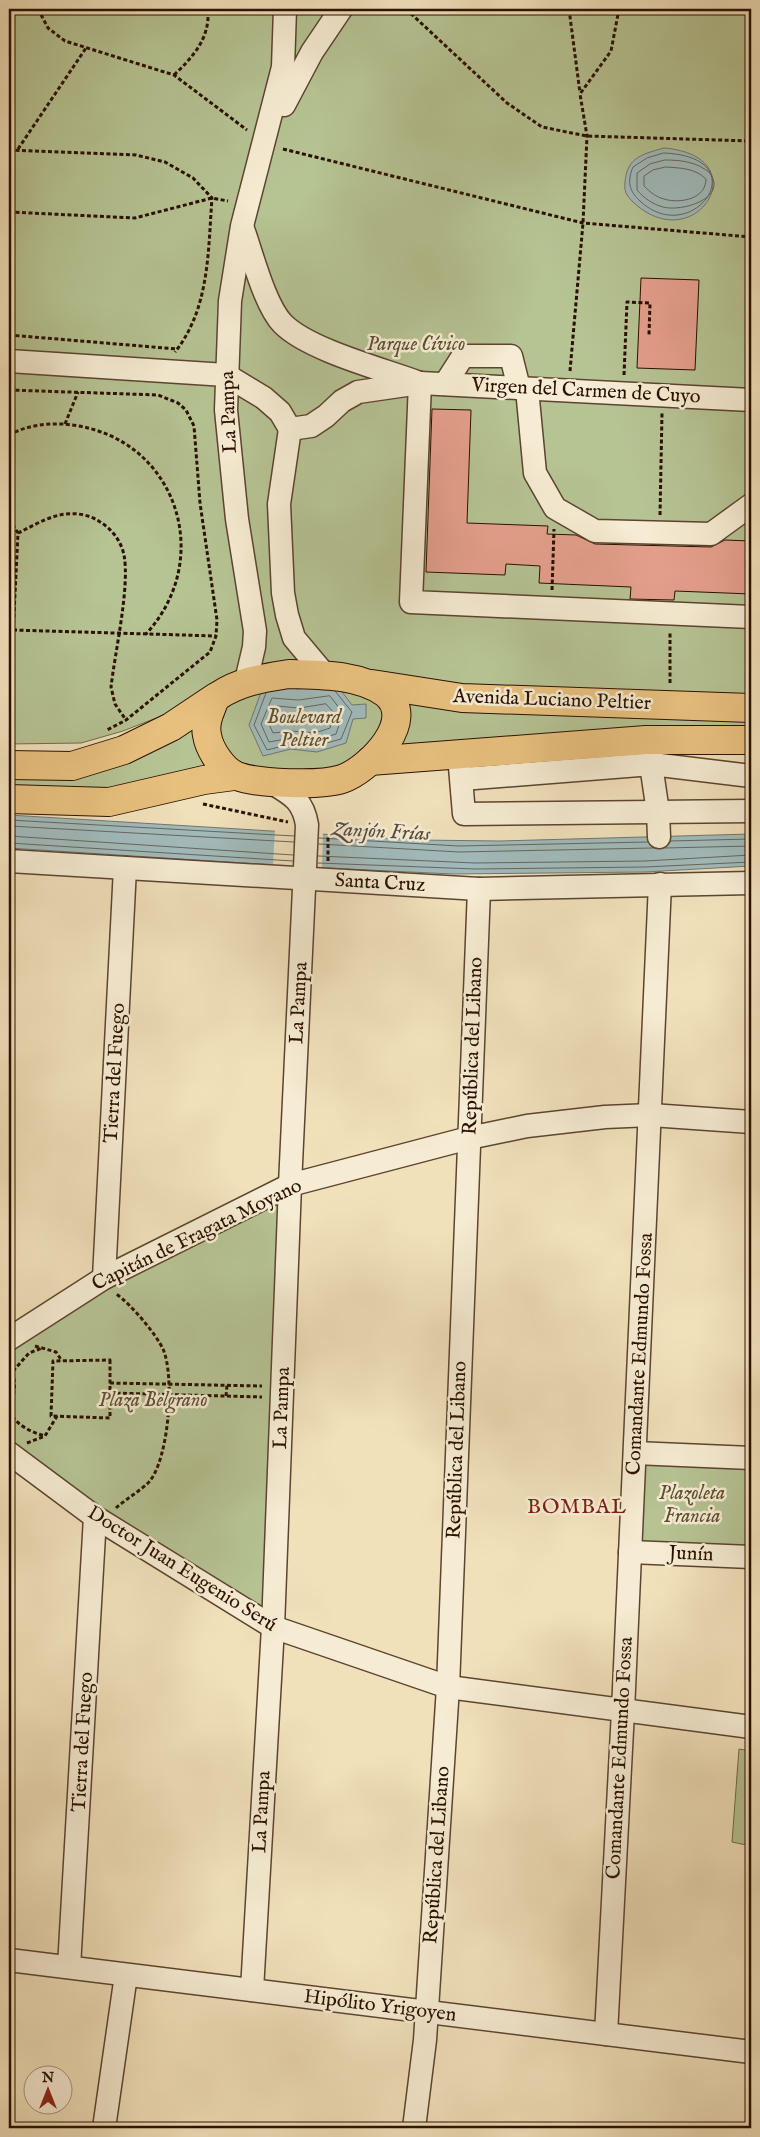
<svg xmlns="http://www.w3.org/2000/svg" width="760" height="2137" viewBox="0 0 760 2137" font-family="'IM FELL English',serif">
<rect width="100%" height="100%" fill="#f1e1bb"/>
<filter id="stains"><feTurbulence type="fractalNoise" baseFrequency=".004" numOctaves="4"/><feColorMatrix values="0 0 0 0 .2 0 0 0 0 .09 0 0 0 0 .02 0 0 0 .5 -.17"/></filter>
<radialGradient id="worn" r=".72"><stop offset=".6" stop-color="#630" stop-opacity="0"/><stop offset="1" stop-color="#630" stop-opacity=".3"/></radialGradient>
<g fill="#b6c393" stroke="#706a4a">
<path d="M9,9H751V696L467,690L296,661L269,663L237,670L219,685L169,713L123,731L81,743L9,744Z"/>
<path d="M247,684L751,712V735L342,776L236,773L89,790H9V770H74Z"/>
<path d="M286,1193L270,1620L9,1448V1344L107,1282Z"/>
<path d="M635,1453L751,1458V1557L630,1552Z"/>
<path d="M739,1749L751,1751V1846L732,1842Z"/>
</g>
<g fill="#a1bbbc" stroke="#717771">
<path d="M664,148C760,156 696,261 633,202C626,195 624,191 625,182C627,157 643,154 664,148Z"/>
<path d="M264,684L298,689L336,684L352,705L366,704V718L353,719L346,743L317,752L291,749L263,756L249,725Z"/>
<path d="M9,815L419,840L500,841L751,834V866L645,872L453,874L305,867L9,848Z"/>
</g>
<path fill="#f1e1bb" d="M275,830L323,833L322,868L273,865Z"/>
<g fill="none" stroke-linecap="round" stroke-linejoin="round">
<g stroke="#66665e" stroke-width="1">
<path d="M664,153C760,157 692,250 640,201C629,191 627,181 633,167L647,158Z"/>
<path d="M665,160C682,160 697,162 710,173C728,199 681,212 663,207C652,204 644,198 637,190V173L650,164Z"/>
<path d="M666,167C680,168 695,168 706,179C706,199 680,204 664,199C656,197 650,192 644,186V176L653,170Z"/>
<path d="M266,693L254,725L267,750L291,744L316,746L341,739L352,712L335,691"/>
<path d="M330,696L343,713L336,734L316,740L291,738L269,742L261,724L272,698L298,700Z"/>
<path d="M326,704L335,714L330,728L315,733L292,731L273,733L269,724L277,706L299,708Z"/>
<path d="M9,820L294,836"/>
<path d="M9,826L294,842"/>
<path d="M9,836L293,855"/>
<path d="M319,838L459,846L648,842"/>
<path d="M670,841L751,839"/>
<path d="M9,843L293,861"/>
<path d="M319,844L459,852L653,848"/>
<path d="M665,848L751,846"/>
<path d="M318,856L475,863L645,861L751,855"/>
<path d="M318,863L475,869L645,867L751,862"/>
</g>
</g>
<g fill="#e49f8c" stroke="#2a1001">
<path d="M641,278L699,280L695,370L637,368Z"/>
<path d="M432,409L471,410L467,523L548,526L547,534L576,535L595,544L711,547L725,540L751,541V594L675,591L674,600L630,599L631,587L539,583L540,566L506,564L505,575L426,572Z"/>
</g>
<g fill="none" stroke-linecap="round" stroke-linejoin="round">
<g stroke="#5c4430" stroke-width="25">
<g id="minor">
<path d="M284,105L312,52L341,9"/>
<path d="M243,229C252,254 265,306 283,324C309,350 382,369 417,382"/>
<path d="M9,361L226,375L264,398L280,412L290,429"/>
<path d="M420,383L411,602L751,617"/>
<path d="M445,384L463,356H511L519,388"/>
<path d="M527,389L535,473L555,508L595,531L711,534L751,505"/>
<path d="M290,429L311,426L326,416L342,401L358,392L420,383L751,400"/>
<path d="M290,429L279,504L283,593L287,615L294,638L325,675"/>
<path d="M246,681L254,647L255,631L237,519L226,410L230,301L242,226L283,67L285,9"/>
<path d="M649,751L658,812L659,837"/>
<path d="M459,755L464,814L751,811"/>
<path d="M462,779L652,764L751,776"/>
<path d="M9,861L479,889L751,883"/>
<path d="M104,1278L125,868"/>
<path d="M9,1339L104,1278L290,1185L469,1138L527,1126L605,1117L651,1115L751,1122"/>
<path d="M9,1453L95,1517L273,1627L448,1687L751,1727"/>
<path d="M635,1453L751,1458"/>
<path d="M630,1552L751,1557"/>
<path d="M9,1960L751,2052"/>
<path d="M69,1967L95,1517"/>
<path d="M252,1990L273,1627L290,1185L307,825C303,799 290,794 269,781"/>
<path d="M606,2034L623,1711L660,884"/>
<path d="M104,2128L126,1975"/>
<path d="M414,2128L425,2040L448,1687L479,889"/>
</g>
</g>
<g stroke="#2a1001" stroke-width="30">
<g id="major">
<path d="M289,674C320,675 359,674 385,693C419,719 369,770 342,779C320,786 258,784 237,776C223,771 209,749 207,735C205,726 208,716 211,709C213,704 214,699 218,696C240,681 264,678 289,674Z"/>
<path d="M372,684L462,698L751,708"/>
<path d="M370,761L646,740H751"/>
<path d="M9,765L72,766L124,750L171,727L216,697"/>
<path d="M9,799L109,802L204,780L234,776"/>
</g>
</g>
<g stroke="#2a1001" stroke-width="3" stroke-dasharray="4 2.5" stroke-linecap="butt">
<path d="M38,9L48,28L65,41L174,75L247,130"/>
<path d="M406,9L507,103L542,127L587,136L751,141"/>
<path d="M569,9L580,93"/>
<path d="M174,75C194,56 210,38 208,9"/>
<path d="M18,149L86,48"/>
<path d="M283,149L583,223L751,237"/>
<path d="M9,150L136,155L165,162L193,178L212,198C208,250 210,308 175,352"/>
<path d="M9,212L135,218L212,198L228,201"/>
<path d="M9,335L177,349"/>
<path d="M570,371L583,223L587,136L580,94L611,51L619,9"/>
<path d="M624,375L627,302L650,303L649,335"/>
<path d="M9,390L158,395L178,403L186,410L194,426L200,503L217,620L216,636L210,652L126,720L107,730"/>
<path d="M65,424L78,392"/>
<path d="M9,435C27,425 51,422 72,425C176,438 216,558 146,634"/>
<path d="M660,515L662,413"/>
<path d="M9,519L18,533L9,716"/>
<path d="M18,533C31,527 45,518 60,515C73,512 89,514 100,522C112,529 121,541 124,555C130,587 115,652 111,687L115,704L126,720"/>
<path d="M552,590L554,529"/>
<path d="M13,630L216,636"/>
<path d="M670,683V632"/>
<path d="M203,804L288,822"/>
<path d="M328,861V835"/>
<path d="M35,1346L56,1352L62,1361"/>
<path d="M110,1360V1418L51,1416L53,1361Z"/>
<path d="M9,1366C18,1381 14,1395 9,1411"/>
<path d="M13,1371L29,1353L42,1348"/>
<path d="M110,1383L262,1386"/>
<path d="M110,1393L262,1397"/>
<path d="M226,1396L227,1385"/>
<path d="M9,1411C15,1424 30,1432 45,1436"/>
<path d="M27,1443L45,1436L57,1416"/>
<path d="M116,1508C126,1499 140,1491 149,1482C169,1459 175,1376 163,1349C156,1334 130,1303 116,1294"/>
</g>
<use href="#minor" stroke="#f6ecd3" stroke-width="22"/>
<use href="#major" stroke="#e8c07e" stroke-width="28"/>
</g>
<g text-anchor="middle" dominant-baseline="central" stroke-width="5" stroke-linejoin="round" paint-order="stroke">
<g font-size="20" font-style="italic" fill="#5b4f34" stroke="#f6ecd3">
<text x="416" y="344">Parque Cívico</text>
<text x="304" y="717">Boulevard<tspan x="304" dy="23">Peltier</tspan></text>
<text x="153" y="1400">Plaza Belgrano</text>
<text x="692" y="1493">Plazoleta<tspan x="692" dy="23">Francia</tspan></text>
</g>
<g font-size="20" fill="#2a1001" stroke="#f6ecd3">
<text transform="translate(586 391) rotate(3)">Virgen del Carmen de Cuyo</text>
<text transform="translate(229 412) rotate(-92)">La Pampa</text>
<text transform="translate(552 700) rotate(2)">Avenida Luciano Peltier</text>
<text transform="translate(380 883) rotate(3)">Santa Cruz</text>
<text transform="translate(299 1003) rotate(-87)">La Pampa</text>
<text transform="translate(473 1046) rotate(-88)">República del Libano</text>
<text transform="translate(115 1073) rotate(-87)">Tierra del Fuego</text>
<text transform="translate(197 1235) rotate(-26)">Capitán de Fragata Moyano</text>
<text transform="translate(640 1354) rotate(-87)">Comandante Edmundo Fossa</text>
<text transform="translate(282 1408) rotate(-88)">La Pampa</text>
<text transform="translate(457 1450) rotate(-88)">República del Libano</text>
<text transform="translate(691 1554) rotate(2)">Junín</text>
<text transform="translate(182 1569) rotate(32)">Doctor Juan Eugenio Serú</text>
<text transform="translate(83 1742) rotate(-87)">Tierra del Fuego</text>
<text transform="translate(620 1758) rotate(-87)">Comandante Edmundo Fossa</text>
<text transform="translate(262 1812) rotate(-87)">La Pampa</text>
<text transform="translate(437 1855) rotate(-86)">República del Libano</text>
<text transform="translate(380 2006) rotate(7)">Hipólito Yrigoyen</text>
</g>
<g font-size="21" font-style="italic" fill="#544c42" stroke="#f6ecd3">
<text transform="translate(381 832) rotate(3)">Zanjón Frías</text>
</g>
<g font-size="21" letter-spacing="1" fill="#7a1f14" stroke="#f6ecd3">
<text x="577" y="1507">BOMBAL</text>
</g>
</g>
<rect width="760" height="2137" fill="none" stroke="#f1e1bb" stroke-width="30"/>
<rect x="10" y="10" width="740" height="2117" fill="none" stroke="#2a1001" stroke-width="2.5"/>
<rect x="15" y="15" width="730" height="2107" fill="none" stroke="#2a1001"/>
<g transform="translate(48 2090)"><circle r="24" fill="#f6ecd3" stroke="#a4947f"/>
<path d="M0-4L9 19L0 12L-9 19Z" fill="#8f2418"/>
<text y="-8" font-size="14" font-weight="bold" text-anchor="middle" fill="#2a1001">N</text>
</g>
<rect width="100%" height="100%" filter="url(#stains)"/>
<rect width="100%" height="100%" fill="url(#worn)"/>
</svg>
